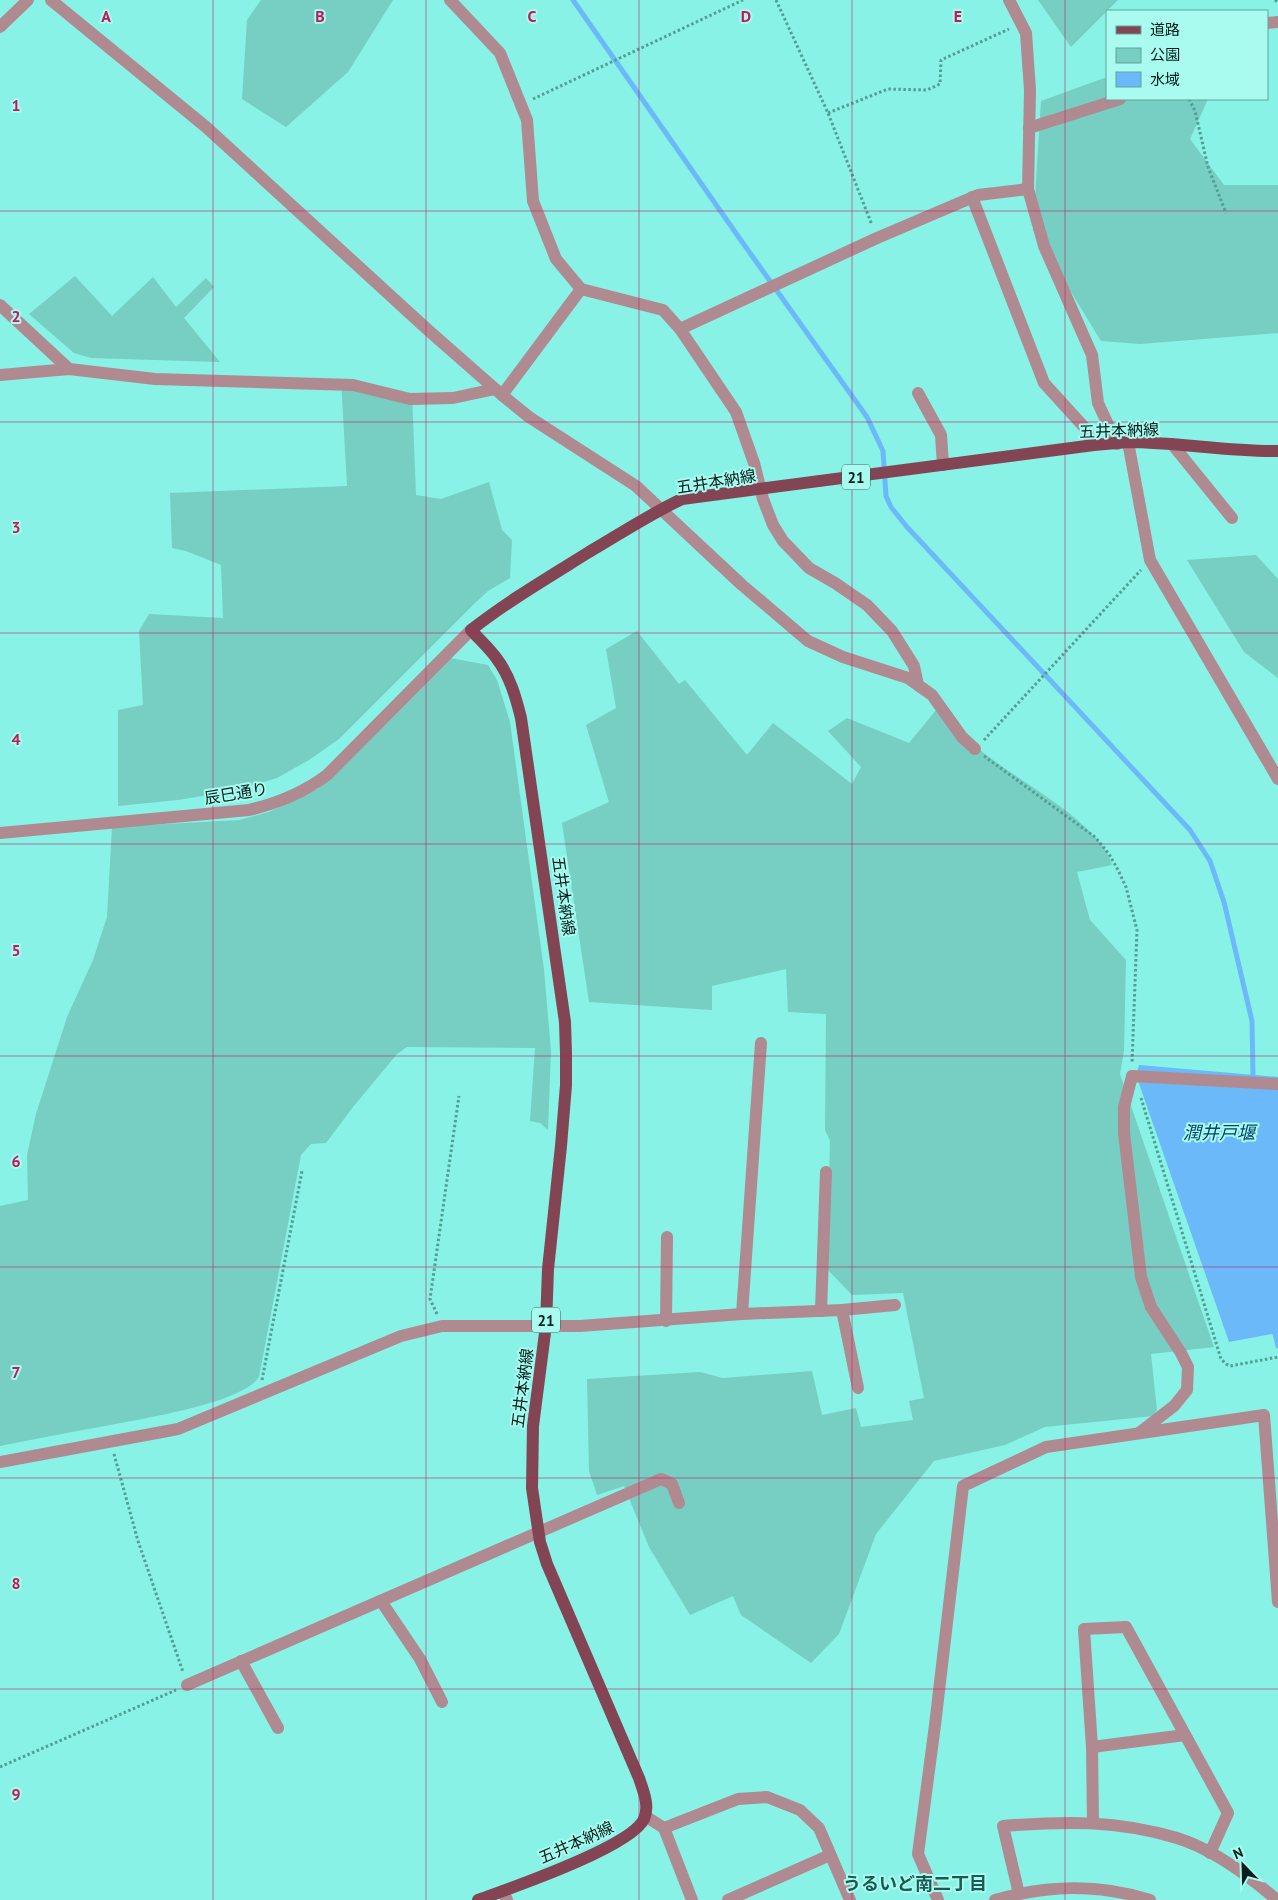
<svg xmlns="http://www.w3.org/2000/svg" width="1278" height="1900" viewBox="0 0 1278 1900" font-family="'PT Sans','Noto Sans JP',sans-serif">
<rect width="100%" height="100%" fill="#87f2e5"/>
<g fill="#77cec3">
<path d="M261,0H393L348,72L286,127L242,99L247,20Z"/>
<path d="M1038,0H1118L1071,47Z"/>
<path d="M1107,77V99H1208L1190,139L1224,185H1278V333L1140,344L1101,341L1033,230L1041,101Z"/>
<path d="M75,276L112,316L153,277L176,307L206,278L214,287L184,318L220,362L91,358L74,353L29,314Z"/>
<path d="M341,379L412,394L416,495L441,499L489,482L502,530L512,540L510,578L488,591L474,604L339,739L309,760L277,778L232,791L178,800L118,806V710L143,705L139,631L149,614L223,618L221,565L186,551L172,548L170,493L347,486Z"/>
<path d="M1256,555L1278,579V678L1244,652L1187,560Z"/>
<path d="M637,631L679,684L685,680L747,755L773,723L852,784L861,767L828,731L847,718L909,743L941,704C952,717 962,735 975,746C1014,779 1074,807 1104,848C1108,853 1110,860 1112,865L1077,872L1090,920L1126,960L1124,1051L1120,1074L1214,1347L1151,1354L1157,1410L1153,1416L1045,1427L1005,1445L934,1461L876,1534L839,1634L811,1663L741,1615L733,1596L690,1615L649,1547L624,1486L597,1495L589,1471L587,1379L700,1372L723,1378L812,1371L822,1415L856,1408L861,1427L913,1420L909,1401L924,1398L903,1293L852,1295L827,1269L830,1141L825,1130L826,1014L788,1012L786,969L712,986V1010L589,1002L562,823L609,802L586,725L616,708L606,649Z"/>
<path d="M450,658L488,665L497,680L510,722L544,970L551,1051L548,1130L540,1123L530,1121L535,1048L407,1047L397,1054L353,1107L326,1143L311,1144L301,1155L259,1377C241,1404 138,1419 105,1426C70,1432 35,1439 0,1446V1206L28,1200L27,1155L36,1114L67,1017L93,960L107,917L112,827L239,820L269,812L318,789Z"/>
</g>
<path fill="#6bb9f9" d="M1139,1065L1278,1077V1333L1229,1342L1136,1075Z"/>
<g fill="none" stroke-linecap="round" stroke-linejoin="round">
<g stroke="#6bb9f9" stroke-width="5">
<path d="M573,0L740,239L867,417L883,451L886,496L891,507L907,527L1190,830L1210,861L1224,902L1252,1021L1253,1075"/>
<path d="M1275,1333L1278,1346"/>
</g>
<g stroke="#529e95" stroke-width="3" stroke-dasharray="2.5 2.5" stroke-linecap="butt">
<path d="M776,0L828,113L872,225"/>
<path d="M1275,0L1278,2"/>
<path d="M533,99L743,0"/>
<path d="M1189,99L1195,111L1208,167L1226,213"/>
<path d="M828,113L888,89L927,90L940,84L941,60L1009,29"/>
<path d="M984,740L1141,570"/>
<path d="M984,756L1095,837L1109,854L1118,870L1126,887L1137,930L1132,1063"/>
<path d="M1141,1098L1221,1359L1226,1364L1230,1366L1278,1357"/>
<path d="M437,1314L430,1299L459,1096"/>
<path d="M262,1380L302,1171"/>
<path d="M114,1454L138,1541L183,1672"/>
<path d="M0,1767L176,1690"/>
</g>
<g stroke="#af8a91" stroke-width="12">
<path d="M51,0L206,127L428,330L502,395L529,417L636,486L742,585L808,641L843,657L908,678L932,695L962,737L975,749"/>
<path d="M450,0L500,53L527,120L533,201L556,259L581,289L663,310L680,329L736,412L754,463L763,499L773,525L783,541L809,568L835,583L867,605L892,631L914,666L918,685"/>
<path d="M1009,0L1026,33L1030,90L1028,189L1044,246L1092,355L1098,403L1117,444"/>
<path d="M1267,23L1278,22"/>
<path d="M0,27L28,0"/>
<path d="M1029,128L1120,99"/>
<path d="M972,197L1044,383L1085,428L1094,445"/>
<path d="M0,305L69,369"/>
<path d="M680,329L877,238L978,195L1028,189"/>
<path d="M0,375L69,369L155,379L353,385L410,399L453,398L495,389"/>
<path d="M918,393L941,435L943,465"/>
<path d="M502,395L581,289"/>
<path d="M1128,442L1150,560L1278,779"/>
<path d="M1172,444L1232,518"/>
<path d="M0,833L249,810C279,803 303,793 327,775L471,630"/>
<path d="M842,1310L858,1388"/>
<path d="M821,1311L826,1172"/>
<path d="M742,1314L761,1043"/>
<path d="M666,1321L667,1237"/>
<path d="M1139,1433L1174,1406L1187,1390L1188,1367L1181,1353L1151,1307L1141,1277L1124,1133V1107L1132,1076L1278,1084"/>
<path d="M0,1462L178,1429L401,1336L442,1326H580L742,1314L842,1310L895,1305"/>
<path d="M381,1601L420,1659L442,1702"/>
<path d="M241,1661L278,1728"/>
<path d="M187,1685L661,1479L672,1484L679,1503"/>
<path d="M1092,1747L1185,1735"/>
<path d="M645,1816L664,1828L738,1799L767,1797L800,1810L819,1828L850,1900"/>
<path d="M1093,1822L1092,1747L1084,1629L1126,1627L1228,1813L1210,1853"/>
<path d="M664,1828L692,1900"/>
<path d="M503,1891L507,1900"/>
<path d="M1019,1894L1003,1826C1065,1821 1117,1820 1177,1838C1213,1849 1249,1876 1277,1900"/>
<path d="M728,1900L830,1855"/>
<path d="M938,1900L918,1854L935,1725L963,1486L1046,1447L1264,1415L1278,1602"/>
<path d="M995,1900C1047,1885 1097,1883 1150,1900"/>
</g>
<path stroke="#834554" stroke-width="12" d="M478,1900C511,1888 631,1847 644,1819C650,1806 643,1790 639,1778L547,1564L540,1542L532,1488L533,1426L546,1325L548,1269L561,1146L566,1085V1054L565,1022L521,718C516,698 510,676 497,659C490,649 480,640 471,630C508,601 549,577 589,552C620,534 650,514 682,499L1094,445C1105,444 1117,443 1128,442C1178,442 1228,452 1278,451"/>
</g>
<path fill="none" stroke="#c2185b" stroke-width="1" stroke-opacity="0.55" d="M213,0V1900M426,0V1900M639,0V1900M852,0V1900M1065,0V1900M0,211H1278M0,422H1278M0,633H1278M0,844H1278M0,1056H1278M0,1267H1278M0,1478H1278M0,1689H1278"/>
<g text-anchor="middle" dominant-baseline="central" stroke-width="4" stroke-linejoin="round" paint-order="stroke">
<g fill="#a9fbf0" stroke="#33615c" stroke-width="1">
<rect x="842" y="464.5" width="28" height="25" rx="4"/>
<rect x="532" y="1307.5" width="28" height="25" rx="4"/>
</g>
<g font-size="15" font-weight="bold" fill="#001f1c">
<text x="856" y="477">21</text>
<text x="546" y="1320">21</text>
</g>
<g font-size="16" fill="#001f1c" stroke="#a9fbf0">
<text transform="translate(1119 430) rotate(-2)">五井本納線</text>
<text transform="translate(716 481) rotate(-9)">五井本納線</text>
<text transform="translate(236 793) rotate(-9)">辰巳通り</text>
<text transform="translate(564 896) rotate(82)">五井本納線</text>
<text transform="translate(522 1388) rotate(-83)">五井本納線</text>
<text transform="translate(576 1842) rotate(-24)">五井本納線</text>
</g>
<g font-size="18" font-style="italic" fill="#03426b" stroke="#a9fbf0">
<text x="1219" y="1132">潤井戸堰</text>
</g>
<g font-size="18" font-weight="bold" fill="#1d5852" stroke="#a9fbf0">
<text x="915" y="1883">うるいど南二丁目</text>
</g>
</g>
<g font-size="16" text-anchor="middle" font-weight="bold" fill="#c2185b" stroke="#a9fbf0" stroke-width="4" stroke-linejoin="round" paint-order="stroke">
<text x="106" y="22">A</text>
<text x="320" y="22">B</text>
<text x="532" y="22">C</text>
<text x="746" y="22">D</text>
<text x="958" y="22">E</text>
<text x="16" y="111">1</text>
<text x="16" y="322">2</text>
<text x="16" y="533">3</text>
<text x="16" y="745">4</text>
<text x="16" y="956">5</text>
<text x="16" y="1167">6</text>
<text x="16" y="1378">7</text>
<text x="16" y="1589">8</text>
<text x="16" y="1800">9</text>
</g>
<rect x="1106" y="10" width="162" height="90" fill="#a9fbf0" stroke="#65a39b"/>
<rect x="1116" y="26" width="25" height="8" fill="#834554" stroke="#65a39b"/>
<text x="1150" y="35" font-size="15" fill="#001f1c">道路</text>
<rect x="1116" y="48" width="25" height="15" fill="#77cec3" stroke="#65a39b"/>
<text x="1150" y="60" font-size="15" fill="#001f1c">公園</text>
<rect x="1116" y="72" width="25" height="15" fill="#6bb9f9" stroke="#65a39b"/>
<text x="1150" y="85" font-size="15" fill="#001f1c">水域</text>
<g transform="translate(1243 1865) rotate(337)" stroke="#a9fbf0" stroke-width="4" paint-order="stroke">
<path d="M0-4L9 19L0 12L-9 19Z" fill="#001f1c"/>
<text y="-8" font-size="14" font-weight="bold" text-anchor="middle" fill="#001f1c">N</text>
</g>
</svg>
